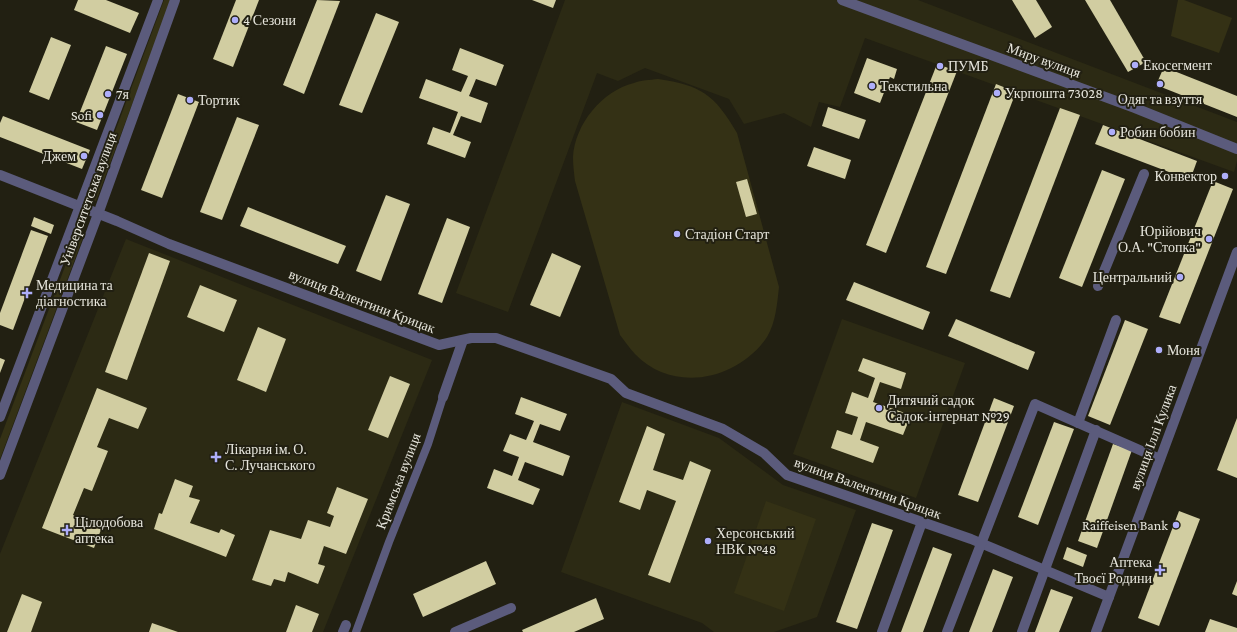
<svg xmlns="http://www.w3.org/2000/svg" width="1237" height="632" viewBox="0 0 1237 632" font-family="'Crimson Pro',serif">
<rect width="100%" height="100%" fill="#222012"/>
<g fill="#2c2a14">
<path d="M565,0H918L1237,122V161L1234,172L865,38L840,107L819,102L811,127L784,113L744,124L729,99L645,68L618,81L597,73L508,312L456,293Z"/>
<path d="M126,239L432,360L323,632H0V554Z"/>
<path d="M842,319L965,363L916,498L793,454Z"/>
<path d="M622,402L719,438L783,485L856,510L817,617L774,632H714L702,623L561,572Z"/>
</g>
<g fill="#343115">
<path d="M164,0H171L96,201L90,199Z"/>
<path d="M1178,0H1184L1232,18L1219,53L1171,36Z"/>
<path d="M658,79C701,85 715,95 737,133L779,287C777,304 776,322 767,337C738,380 673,394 635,354C629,348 625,341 620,335L575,181C574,173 573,165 573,157C575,124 602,91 634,83C641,80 650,80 658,79Z"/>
<path d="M78,232L84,235L0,459V439Z"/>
<path d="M766,501L816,519L784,611L734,593Z"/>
</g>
<g fill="#d1cda1">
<path d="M78,0H106L139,13L130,33L74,10Z"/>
<path d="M236,0H259L233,67L213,59Z"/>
<path d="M317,0L340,1L304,94L283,85Z"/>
<path d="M532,0H556L553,8Z"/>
<path d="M1012,0H1036L1052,27L1035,38Z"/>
<path d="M1085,0H1110L1146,62L1128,72Z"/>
<path d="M376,13L399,22L362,113L339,105Z"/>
<path d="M51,37L71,45L49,100L29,92Z"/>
<path d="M106,46L127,54L97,130L76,122Z"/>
<path d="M460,48L504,65L496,86L476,79L469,96L488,103L481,123L461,116L453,135L471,142L465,158L427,144L433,127L450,133L458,112L419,98L426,79L461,92L468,76L452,70Z"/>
<path d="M867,58L897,69L894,79L890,77L880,103L854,93Z"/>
<path d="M937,64L957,71L886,253L866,245Z"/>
<path d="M1164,67L1237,96V117L1156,85Z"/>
<path d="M996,84L1016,92L946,274L926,267Z"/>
<path d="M178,94L199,102L162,198L141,190Z"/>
<path d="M828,107L866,120L859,139L822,126Z"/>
<path d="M1060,108L1080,115L1010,298L990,291Z"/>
<path d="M3,116L90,150L82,169L0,137V123Z"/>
<path d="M237,117L259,125L222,220L200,212Z"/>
<path d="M1103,125L1197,161L1190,180L1095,144Z"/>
<path d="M814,147L851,160L845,179L807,166Z"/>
<path d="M1102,170L1125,179L1082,287L1059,278Z"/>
<path d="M747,179L757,214L746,217L736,182Z"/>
<path d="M1213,181L1233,189L1180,324L1159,317Z"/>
<path d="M386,195L410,204L381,281L356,271Z"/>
<path d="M248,207L346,246L338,264L240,226Z"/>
<path d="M34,217L54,225L51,234L31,226Z"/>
<path d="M447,218L470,227L442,303L418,294Z"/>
<path d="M31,230L48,236L13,330L0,325V313Z"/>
<path d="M149,253L170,261L127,380L105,372Z"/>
<path d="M552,253L581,266L560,317L530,305Z"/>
<path d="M854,282L930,312L923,330L846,300Z"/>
<path d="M200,285L237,300L224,332L187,317Z"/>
<path d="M956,319L1035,352L1028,370L948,336Z"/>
<path d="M1125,320L1148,329L1110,425L1088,416Z"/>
<path d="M258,327L286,339L266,392L237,380Z"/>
<path d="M0,358L5,360L0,373Z"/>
<path d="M863,358L906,373L901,389L880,382L873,402L911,415L903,435L866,422L860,440L879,447L873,463L831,448L837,430L852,435L858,417L845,413L852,392L868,398L875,378L858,371Z"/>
<path d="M390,376L410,384L388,438L368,430Z"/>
<path d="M97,388L147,408L138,429L109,418L97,447L108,451L92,491L84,488L73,515L102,527L94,548L42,528Z"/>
<path d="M521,397L567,414L560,431L540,424L533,442L570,456L563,476L525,462L518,480L540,489L533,505L487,488L494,469L512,476L519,457L503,451L510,434L526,440L534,421L515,414Z"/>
<path d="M994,398L1014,406L978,502L958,495Z"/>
<path d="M1237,418V478L1217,470Z"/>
<path d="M1054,422L1074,429L1038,525L1018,517Z"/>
<path d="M647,426L665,434L653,470L683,480L690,461L711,470L670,583L648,575L676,501L647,490L640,510L619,502Z"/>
<path d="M1113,444L1132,450L1097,548L1078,541Z"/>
<path d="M175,479L193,486L189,497L200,500L190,523L219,533L221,529L235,535L226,557L154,529L159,513L162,514Z"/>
<path d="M337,487L368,499L346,554L324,546L318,564L325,566L318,584L288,572L285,582L274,579L271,586L252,580L270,530L301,539L308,520L330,527L334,516L327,513Z"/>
<path d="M1179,511L1200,519L1159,626L1138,618Z"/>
<path d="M872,523L893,530L857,629L836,622Z"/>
<path d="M933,547L952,554L923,632H901Z"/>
<path d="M1067,547L1087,555L1083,567L1063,559Z"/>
<path d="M486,561L496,584L423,617L413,594Z"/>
<path d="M993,569L1013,577L992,632H969Z"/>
<path d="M1237,581V596L1232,594Z"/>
<path d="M1051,589L1073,597L1059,632H1035Z"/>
<path d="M22,594L42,602L31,632H7Z"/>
<path d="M596,598L604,619L574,632H523L522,630Z"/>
<path d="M296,605L319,614L312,632H286Z"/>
<path d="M1210,619L1237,628V632H1205Z"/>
<path d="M152,623L178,632H149Z"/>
</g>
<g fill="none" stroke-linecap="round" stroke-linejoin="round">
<path stroke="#5b5b7c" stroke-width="8" d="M356,632L389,542L428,444L443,397"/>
<g stroke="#5b5b7c" stroke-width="10">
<path d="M0,175L117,221L169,244L439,345L471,338H496L611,379L626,393L723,429L764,453L787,475L971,539L1109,597"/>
<path d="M1098,286L1144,174"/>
<path d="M443,397L463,340"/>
<path d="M0,417L158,0"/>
<path d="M1078,423L1116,320"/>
<path d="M0,475L98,214L175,0"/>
<path d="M343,632L346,625"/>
<path d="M455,632L511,608"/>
<path d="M882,632L922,522"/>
<path d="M947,632L1035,404L1160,459"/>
<path d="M1022,632L1096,430"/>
</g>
<g stroke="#5b5b7c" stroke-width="10">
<path d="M842,0L1135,108L1237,149"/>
<path d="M1096,632L1237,252"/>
</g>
</g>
<g fill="#aeaefa" stroke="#222012" stroke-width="1.5">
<circle cx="235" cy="20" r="4"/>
<circle cx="1135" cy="65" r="4"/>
<circle cx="940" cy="66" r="4"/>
<circle cx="1160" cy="84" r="4"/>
<circle cx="872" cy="86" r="4"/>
<circle cx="997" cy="93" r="4"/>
<circle cx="108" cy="94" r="4"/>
<circle cx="190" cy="100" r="4"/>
<circle cx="100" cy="115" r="4"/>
<circle cx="1112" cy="132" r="4"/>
<circle cx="84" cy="156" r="4"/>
<circle cx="1225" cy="176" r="4"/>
<circle cx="677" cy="234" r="4"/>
<circle cx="1209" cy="239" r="4"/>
<circle cx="1180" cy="277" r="4"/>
<path d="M25 287h4v4h4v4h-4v4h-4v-4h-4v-4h4z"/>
<circle cx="1159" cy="350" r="4"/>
<circle cx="879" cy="408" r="4"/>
<path d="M214 451h4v4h4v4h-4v4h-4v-4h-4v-4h4z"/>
<circle cx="1176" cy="525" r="4"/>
<path d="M65 524h4v4h4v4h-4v4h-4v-4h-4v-4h4z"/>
<circle cx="708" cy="541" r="4"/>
<path d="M1158 564h4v4h4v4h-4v4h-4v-4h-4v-4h4z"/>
</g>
<g text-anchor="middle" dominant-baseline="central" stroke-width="4" stroke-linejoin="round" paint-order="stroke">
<g font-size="14" fill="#e7e6dd" stroke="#222012" text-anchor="start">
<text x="243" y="20">4 Сезони</text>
<text x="1143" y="65">Екосегмент</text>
<text x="948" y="66">ПУМБ</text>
<text x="880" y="86">Текстильна</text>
<text x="1005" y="93">Укрпошта 73028</text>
<text x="116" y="94">7я</text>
<text x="1160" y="99" text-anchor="middle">Одяг та взуття</text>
<text x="198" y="100">Тортик</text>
<text x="92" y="115" text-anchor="end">Sofi</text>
<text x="1120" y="132">Робин бобин</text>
<text x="76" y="156" text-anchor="end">Джем</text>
<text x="1217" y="176" text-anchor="end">Конвектор</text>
<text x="1201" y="231" text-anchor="end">Юрійович<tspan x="1201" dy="16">О.А. "Стопка"</tspan></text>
<text x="685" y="234">Стадіон Старт</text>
<text x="1172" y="277" text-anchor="end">Центральний</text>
<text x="36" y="285">Медицина та<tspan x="36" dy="16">діагностика</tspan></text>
<text x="1167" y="350">Моня</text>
<text x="887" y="400">Дитячий садок<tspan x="887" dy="16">Садок-інтернат №29</tspan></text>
<text x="225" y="449">Лікарня ім. О.<tspan x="225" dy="16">С. Лучанського</tspan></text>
<text x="75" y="522">Цiлодобова<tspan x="75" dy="16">аптека</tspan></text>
<text x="1168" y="525" text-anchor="end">Raiffeisen Bank</text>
<text x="716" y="533">Херсонський<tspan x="716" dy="16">НВК №48</tspan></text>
<text x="1152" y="562" text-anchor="end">Аптека<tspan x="1152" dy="16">Твоєї Родини</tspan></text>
</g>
<g font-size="14" fill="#e7e6dd" stroke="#222012">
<text transform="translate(1044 60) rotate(20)">Миру вулиця</text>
<text transform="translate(88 199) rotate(-70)">Університетська вулиця</text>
<text transform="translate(362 301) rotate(21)">вулиця Валентини Крицак</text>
<text transform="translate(1153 437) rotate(-70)">вулиця Іллі Кулика</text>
<text transform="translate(398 481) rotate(-69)">Кримська вулиця</text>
<text transform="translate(868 488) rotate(20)">вулиця Валентини Крицак</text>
</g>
</g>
</svg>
